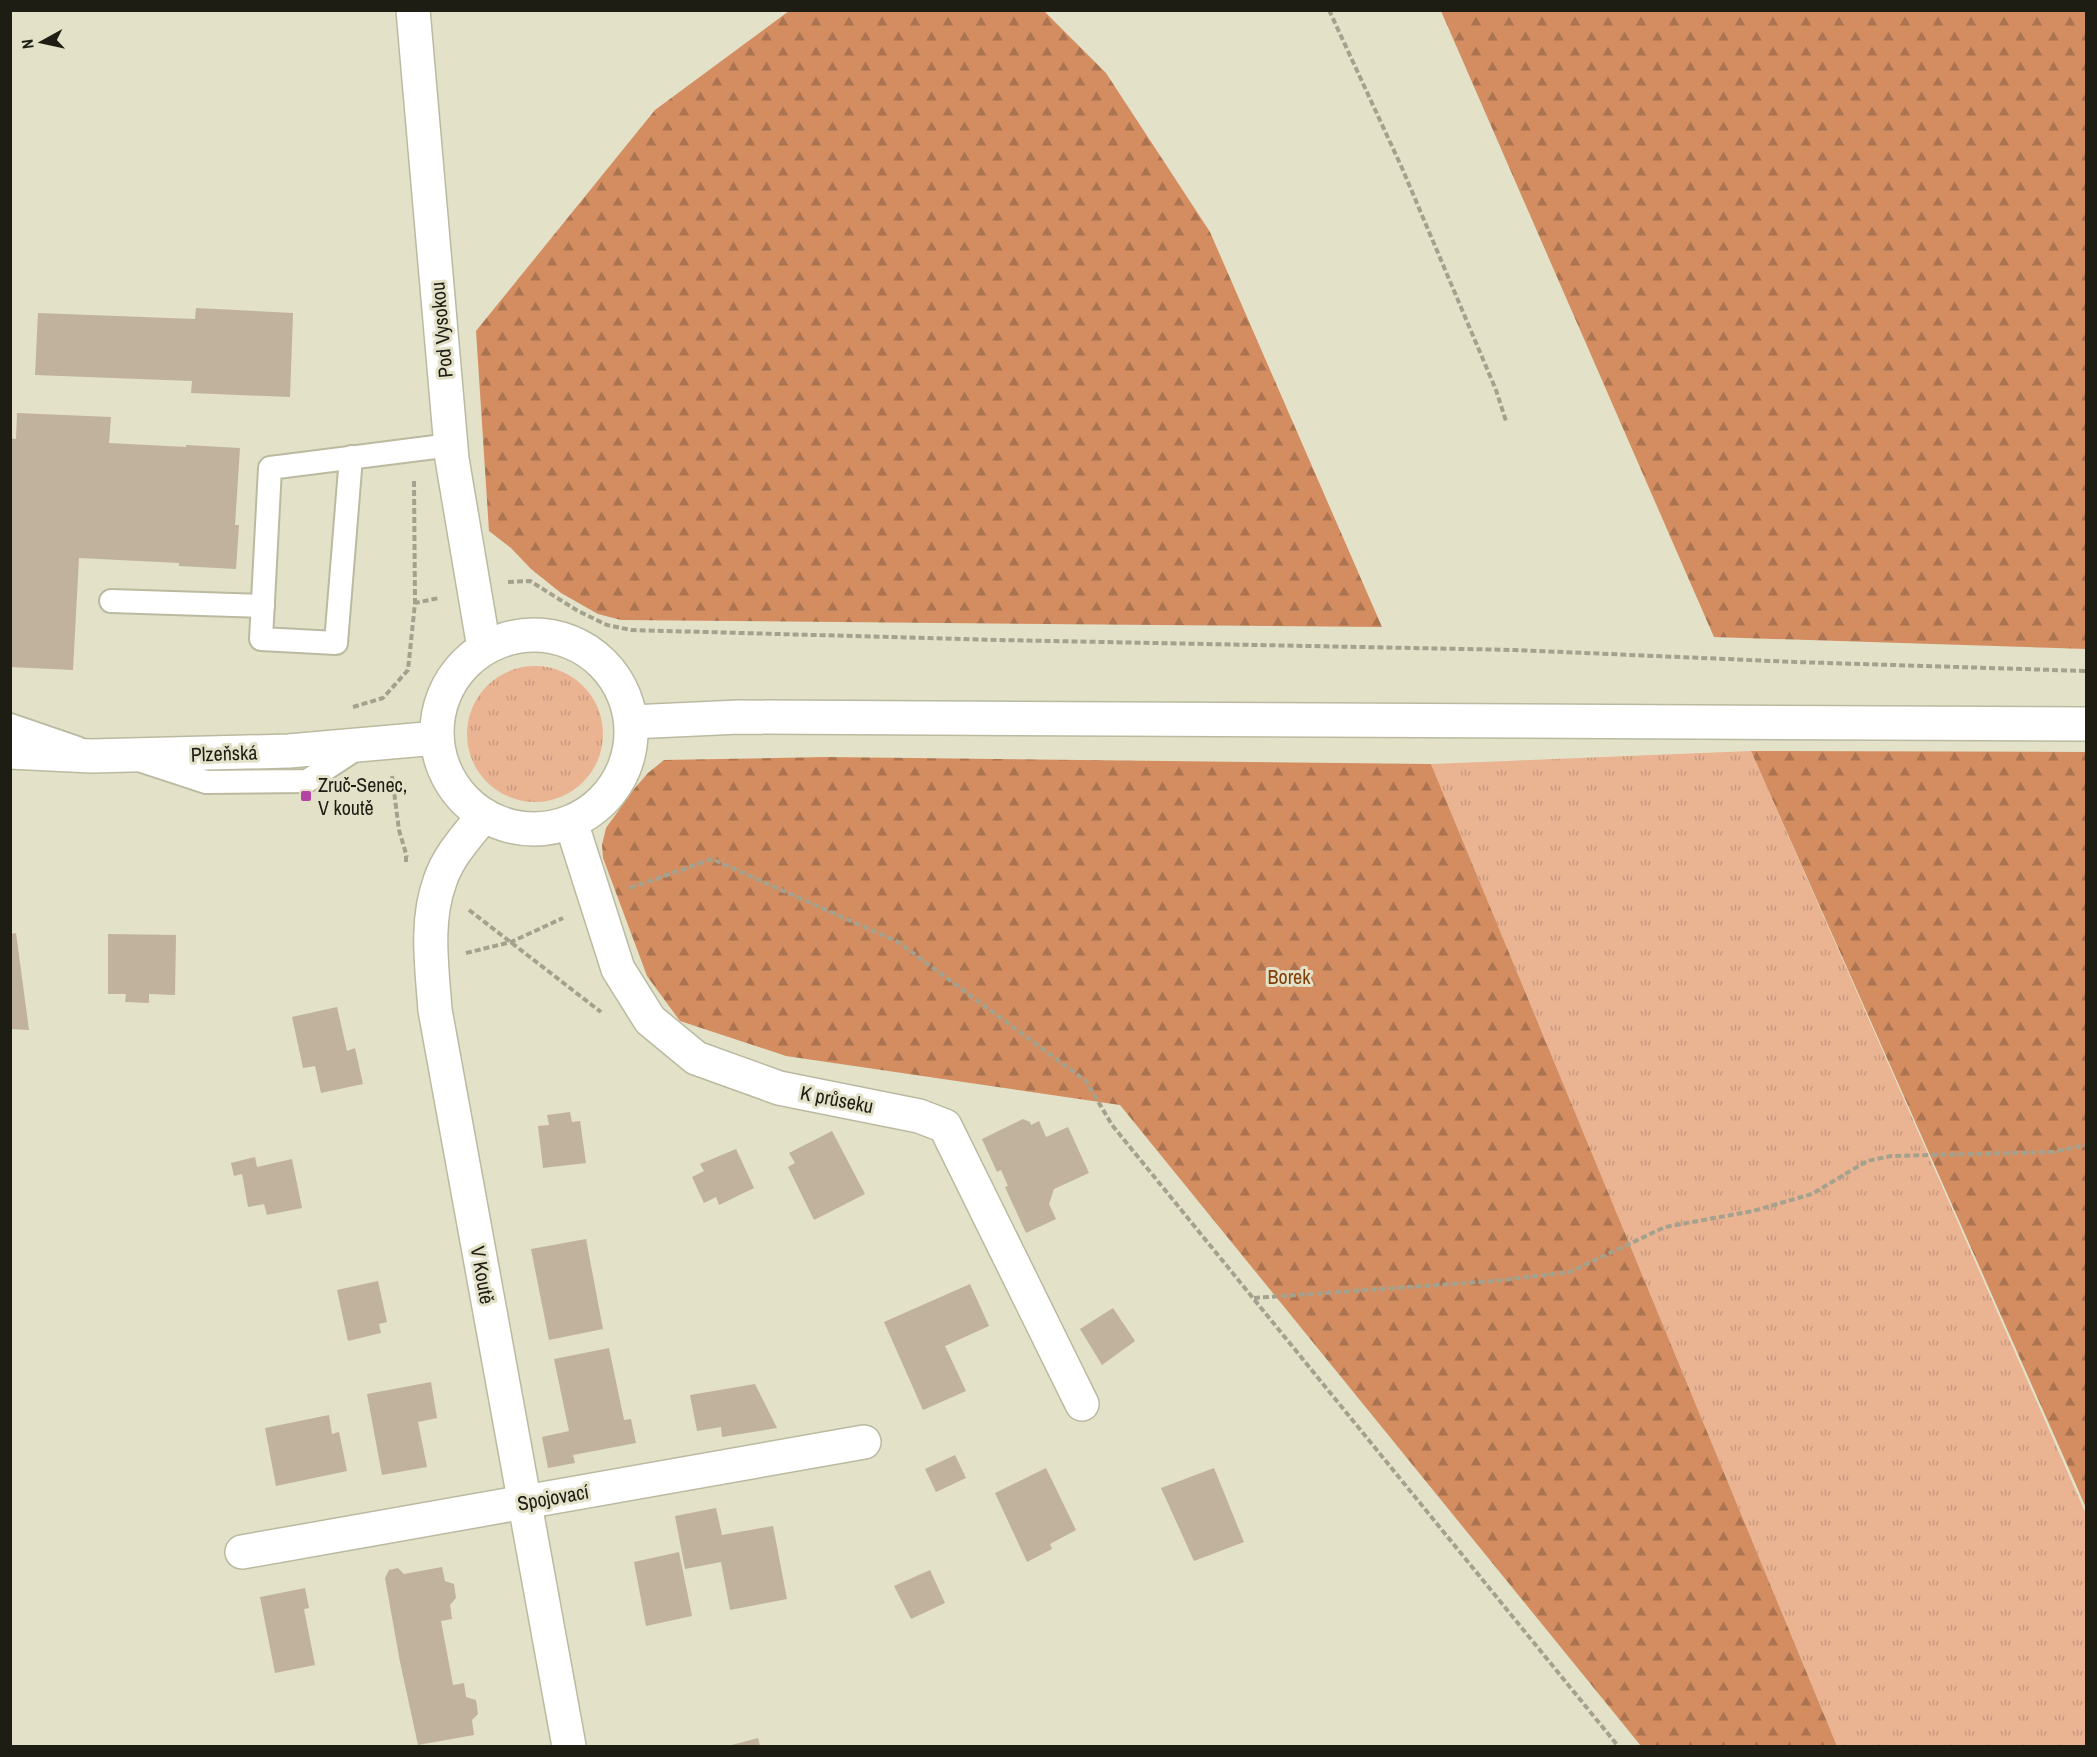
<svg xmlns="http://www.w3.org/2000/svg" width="2097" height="1757" viewBox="0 0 2097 1757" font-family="'Archivo Narrow',sans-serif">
<defs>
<pattern id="grass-tufts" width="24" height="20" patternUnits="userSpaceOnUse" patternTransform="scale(1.5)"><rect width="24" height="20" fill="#eab493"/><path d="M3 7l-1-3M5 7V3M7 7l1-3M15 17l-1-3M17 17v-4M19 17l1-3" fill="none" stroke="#c89a7e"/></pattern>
<pattern id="forest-firs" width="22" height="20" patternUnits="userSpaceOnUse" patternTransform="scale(1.5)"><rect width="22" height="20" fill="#d48d61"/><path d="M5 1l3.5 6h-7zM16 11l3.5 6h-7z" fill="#ab734f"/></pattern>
</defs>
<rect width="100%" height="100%" fill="#e3e1c8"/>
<g fill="url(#grass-tufts)">
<circle cx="535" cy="734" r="68"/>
<path d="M1751,751L2086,1514V1746H1837L1431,764Z"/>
</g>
<g fill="url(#forest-firs)">
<path d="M789,11H1044L1106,73L1210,232L1382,627L621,620L598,614L561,593L531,569L511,548L489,531L476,331L655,110Z"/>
<path d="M1441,11H2086V649L1714,637Z"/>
<path d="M1751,751L2086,752V1508L2077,1487Z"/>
<path d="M827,757L1431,764L1837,1746H1641L1120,1105L786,1056L680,1021L647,976L603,858L602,845L606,828L634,789L648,773L664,760Z"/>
</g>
<g fill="#c0b29c">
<path d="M196,308L293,313L290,397L191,393L192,381L35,375L38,313L195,319Z"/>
<path d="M17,413L111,417L109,443L186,447V445L240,448L235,525H239L236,569L179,566V563L79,558L73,670L10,667V438L16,439Z"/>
<path d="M16,933L29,1030L10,1029V934Z"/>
<path d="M108,934L176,935L175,995L149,994V1003L125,1002L126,994H108Z"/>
<path d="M337,1007L347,1051L355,1048L363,1084L321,1093L315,1066L303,1068L292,1017Z"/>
<path d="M570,1112L572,1122L580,1121L586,1163L543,1168L538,1126L549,1125L547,1115Z"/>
<path d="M1023,1119L1030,1122L1031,1125L1039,1121L1046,1137L1068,1127L1089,1173L1054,1189L1049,1204L1056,1219L1026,1233L1005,1187L1008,1186L1001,1170L997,1172L982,1139Z"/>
<path d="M832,1131L865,1194L814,1220L788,1167L795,1163L789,1153Z"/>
<path d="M736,1149L754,1188L719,1205L716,1197L704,1203L692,1177L704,1171L700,1164Z"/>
<path d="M255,1157L257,1167L292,1159L302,1208L267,1215L264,1204L248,1207L242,1174L234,1176L231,1163Z"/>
<path d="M586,1239L603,1329L549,1340L531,1249Z"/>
<path d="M378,1281L387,1322L379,1324L381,1333L348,1341L337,1290Z"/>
<path d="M970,1284L989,1326L945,1346L966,1391L923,1410L884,1322Z"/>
<path d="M1113,1308L1135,1341L1102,1365L1080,1329Z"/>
<path d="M609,1348L624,1420L631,1419L636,1443L573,1455L575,1463L548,1468L542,1437L569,1431L554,1359Z"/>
<path d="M431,1382L437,1418L418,1422L427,1467L382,1475L367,1394Z"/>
<path d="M755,1384L777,1428L722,1437L721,1427L697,1431L690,1395Z"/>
<path d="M329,1415L332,1434L339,1432L347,1471L276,1486L265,1428Z"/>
<path d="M955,1455L966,1478L936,1492L925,1469Z"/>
<path d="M1046,1468L1076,1530L1050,1544L1052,1549L1027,1562L995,1493Z"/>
<path d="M1214,1468L1244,1542L1194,1561L1161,1488Z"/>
<path d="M716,1508L722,1535L773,1526L787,1599L730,1610L721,1562L685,1569L675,1516Z"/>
<path d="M679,1552L692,1616L646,1626L634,1562Z"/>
<path d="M442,1567L445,1581L454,1584L456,1598L450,1605L452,1619L441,1621L453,1685L464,1683L466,1697L476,1700L478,1714L472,1720L474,1735L418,1745L400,1662L385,1578L389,1570L398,1568L404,1574Z"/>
<path d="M930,1570L945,1603L911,1619L894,1586Z"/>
<path d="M305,1588L309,1608L304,1609L315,1665L275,1673L260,1597Z"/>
<path d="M758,1738L760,1746H728Z"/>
</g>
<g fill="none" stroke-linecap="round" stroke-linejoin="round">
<g stroke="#bbbaa1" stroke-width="26">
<g id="lane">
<path d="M351,457L336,643L261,639L270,468C330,460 390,453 451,445"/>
<path d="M111,601L263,606"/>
<path d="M10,725L77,748"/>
<path d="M142,761L206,782L307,781L359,747"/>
</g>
</g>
<g stroke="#bbbaa1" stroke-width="36">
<g id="street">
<path d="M484,815C468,835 448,856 440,881C425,922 432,967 435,1010L569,1746"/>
<path d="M571,822L618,969L650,1020L696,1058L779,1088L919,1116L945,1126L1082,1404"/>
<path d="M242,1552L864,1442"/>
</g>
</g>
<g stroke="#bbbaa1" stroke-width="36">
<g id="secondary">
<path d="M413,10L452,459L484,648"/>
<circle cx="534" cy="732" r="97"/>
<path d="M631,722L739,717L2086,724"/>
<path d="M10,752L91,756L289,751L437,738"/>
</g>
</g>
<g stroke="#a4a28e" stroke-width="4" stroke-dasharray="6 3" stroke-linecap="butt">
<path d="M1329,10L1402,168L1496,390L1506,421"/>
<path d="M414,481L415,603"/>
<path d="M508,582L530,581L578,611L607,625L631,630L999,640L1515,650L1796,662L2086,671"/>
<path d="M353,707L383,698L408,670L415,603L439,598"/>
<path d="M392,776L399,830L407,857"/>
<path d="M406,856V865"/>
<path d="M630,888L712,859L898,942L1086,1081L1112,1125L1618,1746"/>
<path d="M469,910L601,1012"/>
<path d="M466,953L511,942L563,918"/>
<path d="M1254,1298L1494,1281L1570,1272L1665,1227L1753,1211L1812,1194L1867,1161L1891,1156L2053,1152L2086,1145"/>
</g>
<use href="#lane" stroke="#fff" stroke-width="22"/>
<use href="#street" stroke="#fff" stroke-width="33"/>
<use href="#secondary" stroke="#fff" stroke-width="33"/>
</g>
<rect fill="#b346a4" stroke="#e3e1c8" stroke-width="2" x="300" y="790" width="12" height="12" rx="3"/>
<g text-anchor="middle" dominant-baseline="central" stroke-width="6" stroke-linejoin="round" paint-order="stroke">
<g font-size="20" fill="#1e1d14" stroke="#e3e1c8">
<text transform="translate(441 330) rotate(-95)">Pod Vysokou</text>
<text transform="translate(224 753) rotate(-2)">Plzeňská</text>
<text transform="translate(837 1099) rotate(11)">K průseku</text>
<text transform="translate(483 1275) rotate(80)">V Koutě</text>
<text transform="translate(553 1497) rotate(-10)">Spojovací</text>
</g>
<g font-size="20" fill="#1e1d14" stroke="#e3e1c8" text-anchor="start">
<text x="318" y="784">Zruč-Senec,<tspan x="318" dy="23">V koutě</tspan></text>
</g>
<g font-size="20" fill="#803e08" stroke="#e3e1c8">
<text x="1289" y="976">Borek</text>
</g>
</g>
<rect width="2097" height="1757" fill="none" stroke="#1e1d14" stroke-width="24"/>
<g transform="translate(42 42) rotate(262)" stroke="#e3e1c8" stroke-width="4.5" paint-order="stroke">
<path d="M0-4.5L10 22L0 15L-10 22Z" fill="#1e1d14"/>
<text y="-9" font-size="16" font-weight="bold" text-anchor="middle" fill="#1e1d14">N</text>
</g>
</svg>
